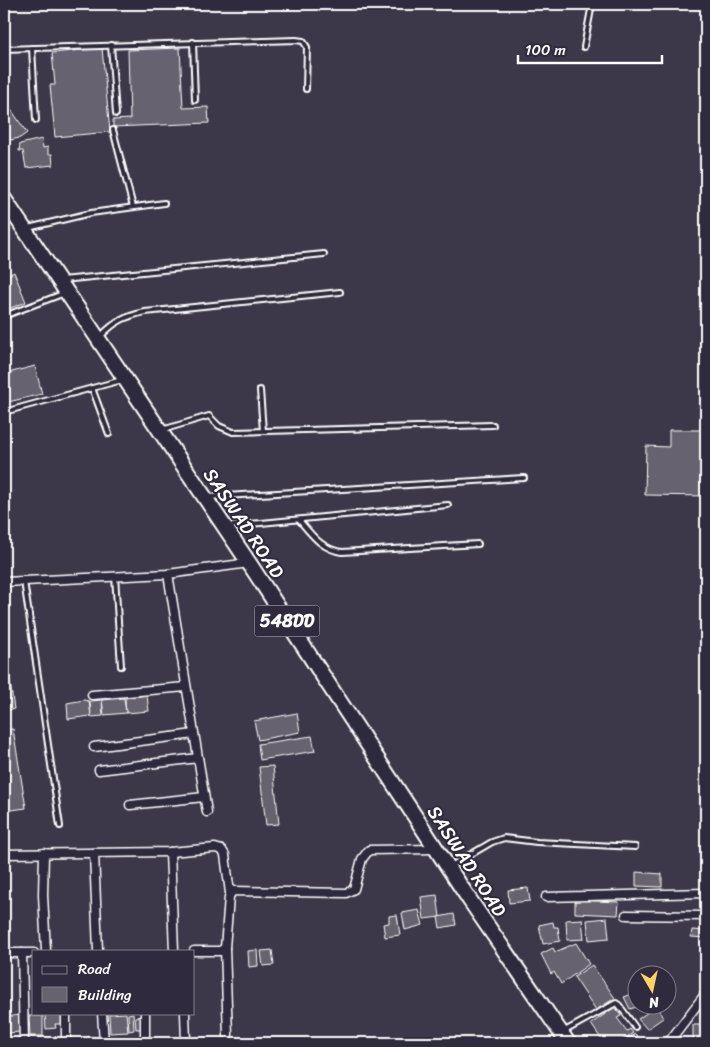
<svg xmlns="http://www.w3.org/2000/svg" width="710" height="1047" viewBox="0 0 710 1047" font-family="Sriracha,sans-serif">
<rect width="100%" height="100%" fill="#3c3749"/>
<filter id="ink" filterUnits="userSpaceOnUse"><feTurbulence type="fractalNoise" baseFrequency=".02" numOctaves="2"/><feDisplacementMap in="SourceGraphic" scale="10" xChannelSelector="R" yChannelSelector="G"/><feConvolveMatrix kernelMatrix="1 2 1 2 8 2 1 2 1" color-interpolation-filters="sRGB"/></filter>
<g filter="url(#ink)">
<g fill="#666270" stroke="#fff">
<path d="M661,4H679L678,10L661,6Z"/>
<path d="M688,4H706V8Z"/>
<path d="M102,48L110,132L55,137L50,85H55L52,53Z"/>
<path d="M180,48L183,108L208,107L209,123L113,127V120L130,119L128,50Z"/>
<path d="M4,99L27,133L20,138L10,140L4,132Z"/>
<path d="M42,139L43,148L48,147V154H52L53,165L26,168L23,151H19L20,144Z"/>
<path d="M14,272L26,302L8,309L4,297V277Z"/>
<path d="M35,366L42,394L4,403V374Z"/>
<path d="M669,430H706V496L645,495L646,446L669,447Z"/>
<path d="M4,641L14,709L4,711Z"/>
<path d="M147,695L149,711L126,713L125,698Z"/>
<path d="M124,698L126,713L104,715L102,700Z"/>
<path d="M84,700L89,701L91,716L68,719L67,703Z"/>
<path d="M102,700L103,716L91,717L90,701Z"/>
<path d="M297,713L300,732L258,740L254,721Z"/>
<path d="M13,729L26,808L4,811V730Z"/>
<path d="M312,736L315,751L260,760L258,744Z"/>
<path d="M273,766L279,824L266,825L259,767Z"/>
<path d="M4,829H9L8,844L4,845Z"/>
<path d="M636,872L662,874V887L636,886Z"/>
<path d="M528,888L530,901L509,903L508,890Z"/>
<path d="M437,895L440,917L424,919L421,897Z"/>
<path d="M702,896H706V912H703Z"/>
<path d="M575,900L619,902L618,915L575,913Z"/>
<path d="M419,910L423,925L405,930L402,913Z"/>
<path d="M454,914L456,925L440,928L438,917Z"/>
<path d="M397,915L400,935L385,937L383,924L389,923V916Z"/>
<path d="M607,918L609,938L589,940L587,920Z"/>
<path d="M582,919L584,939L567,940L566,920Z"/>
<path d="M553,922L554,927H558L560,941L543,944L539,925Z"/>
<path d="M692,930L706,931V938L691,937Z"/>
<path d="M576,943L589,964L561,984L554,972L551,974L541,954L553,948L555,952Z"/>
<path d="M257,950L258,966L249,967L248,951Z"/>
<path d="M272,950L274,965L263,966L261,951Z"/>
<path d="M592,965L615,998L596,1010L574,977Z"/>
<path d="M635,993L638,1004H646L630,1009L624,997Z"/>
<path d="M657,1006L663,1018L647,1029L638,1019Z"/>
<path d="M615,1007L621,1016L617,1018L627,1031L630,1029L633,1033L618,1043H604L591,1024Z"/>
<path d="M45,1013L63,1014V1024H55L56,1028L46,1029Z"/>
<path d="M126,1013L128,1032L110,1033L109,1014Z"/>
<path d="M133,1013L134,1030L129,1031L128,1014Z"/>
<path d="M20,1015V1032L7,1033L5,1017Z"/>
<path d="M29,1016H43V1036H30Z"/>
<path d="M142,1016L143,1029H136L135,1017Z"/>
<path d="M693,1025H706V1042L693,1043Z"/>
<path d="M635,1034L639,1038L628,1043L626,1039Z"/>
<path d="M422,1036V1043H350V1041Z"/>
<path d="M87,1037H97V1042L104,1043H87Z"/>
<path d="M492,1041V1043H476V1042Z"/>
</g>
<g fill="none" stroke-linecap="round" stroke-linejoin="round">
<g stroke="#fff" stroke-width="8">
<g id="lane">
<path d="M193,42L195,100"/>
<path d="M111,45L116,114"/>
<path d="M584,47L592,4"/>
<path d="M32,48L36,120"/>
<path d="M4,49L296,40L303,41L307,47L306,89"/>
<path d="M113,130L133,207"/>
<path d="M28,228L91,213L164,203"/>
<path d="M62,280L324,254"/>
<path d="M4,316L65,293"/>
<path d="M101,336C114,322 126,316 145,312L340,292"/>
<path d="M92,388L109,434"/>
<path d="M260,390L263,431"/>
<path d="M4,412L122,380"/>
<path d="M162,430L209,416L219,426L233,432L493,425"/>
<path d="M209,497L524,478"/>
<path d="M299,520C312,535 321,549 342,552L478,544"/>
<path d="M229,526L448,505"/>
<path d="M115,576L121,666"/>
<path d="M24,581L60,826"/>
<path d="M451,866L492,842L504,838L537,842L635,847"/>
<path d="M563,1032L616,1003L619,1005L635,1027"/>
</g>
</g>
<g stroke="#fff" stroke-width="11">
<g id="street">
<path d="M168,574L207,812"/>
<path d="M4,582L168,574L249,563"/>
<path d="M92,695L186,687"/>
<path d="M94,747L194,734"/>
<path d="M99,770L198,758"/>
<path d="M130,805L204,797"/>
<path d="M170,852L174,951"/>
<path d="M44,853L43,895L46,951"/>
<path d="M94,853L98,951"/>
<path d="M4,854L170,852L215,848L222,850L225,855L230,893"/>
<path d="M546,897L706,893"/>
<path d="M626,915L706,916"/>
<path d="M225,948L228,1035"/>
<path d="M194,951H220L225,948L229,897L232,891L346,893L354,889L362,859L369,850L437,849"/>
<path d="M4,953H34"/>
<path d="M22,953L24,1043"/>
<path d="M66,1013V1043"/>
<path d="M102,1013L104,1043"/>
<path d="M185,1013L186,1043"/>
<path d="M145,1043V1013"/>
<path d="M668,1043L706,993"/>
</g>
</g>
<g stroke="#fff" stroke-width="18">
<path id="highway" d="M4,199L249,563L469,899L568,1043"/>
</g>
<use href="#lane" stroke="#2f2a3d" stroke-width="4"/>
<use href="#street" stroke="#2f2a3d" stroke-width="8"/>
<use href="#highway" stroke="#2f2a3d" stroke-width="14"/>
</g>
</g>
<g text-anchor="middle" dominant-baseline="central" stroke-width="4" stroke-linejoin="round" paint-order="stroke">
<rect fill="#2f2a3d" stroke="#c1bfc5" stroke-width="1" x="254.5" y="605.5" width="65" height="31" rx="4"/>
<g font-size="18" font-weight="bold" fill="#fff">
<text x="287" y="621">548DD</text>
</g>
<g font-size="19" fill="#fff" stroke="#2f2a3d">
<text transform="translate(244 523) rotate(56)">SASWAD ROAD</text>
<text transform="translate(467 861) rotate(57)">SASWAD ROAD</text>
</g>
</g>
<rect width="710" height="1047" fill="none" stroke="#2f2a3d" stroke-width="20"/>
<rect x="10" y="10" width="690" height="1027" fill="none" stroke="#fff" stroke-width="2" filter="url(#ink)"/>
<rect x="32" y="950" width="162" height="65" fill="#2f2a3d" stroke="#827f8b"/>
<rect x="42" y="966" width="25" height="8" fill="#2f2a3d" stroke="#827f8b"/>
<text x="78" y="974" font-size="15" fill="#ffffff">Road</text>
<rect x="42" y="987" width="25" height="15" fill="#666270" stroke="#827f8b"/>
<text x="78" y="1000" font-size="15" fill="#ffffff">Building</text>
<g transform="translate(652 990) rotate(171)"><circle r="24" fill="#2f2a3d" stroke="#827f8b"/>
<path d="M0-4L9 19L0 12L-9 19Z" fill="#ffd166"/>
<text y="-8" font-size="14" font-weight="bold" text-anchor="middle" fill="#ffffff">N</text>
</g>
<path d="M518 55v8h144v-8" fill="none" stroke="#ffffff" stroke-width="2.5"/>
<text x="525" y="55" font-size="15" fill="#ffffff" stroke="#2f2a3d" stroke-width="4" paint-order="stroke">100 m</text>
</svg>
